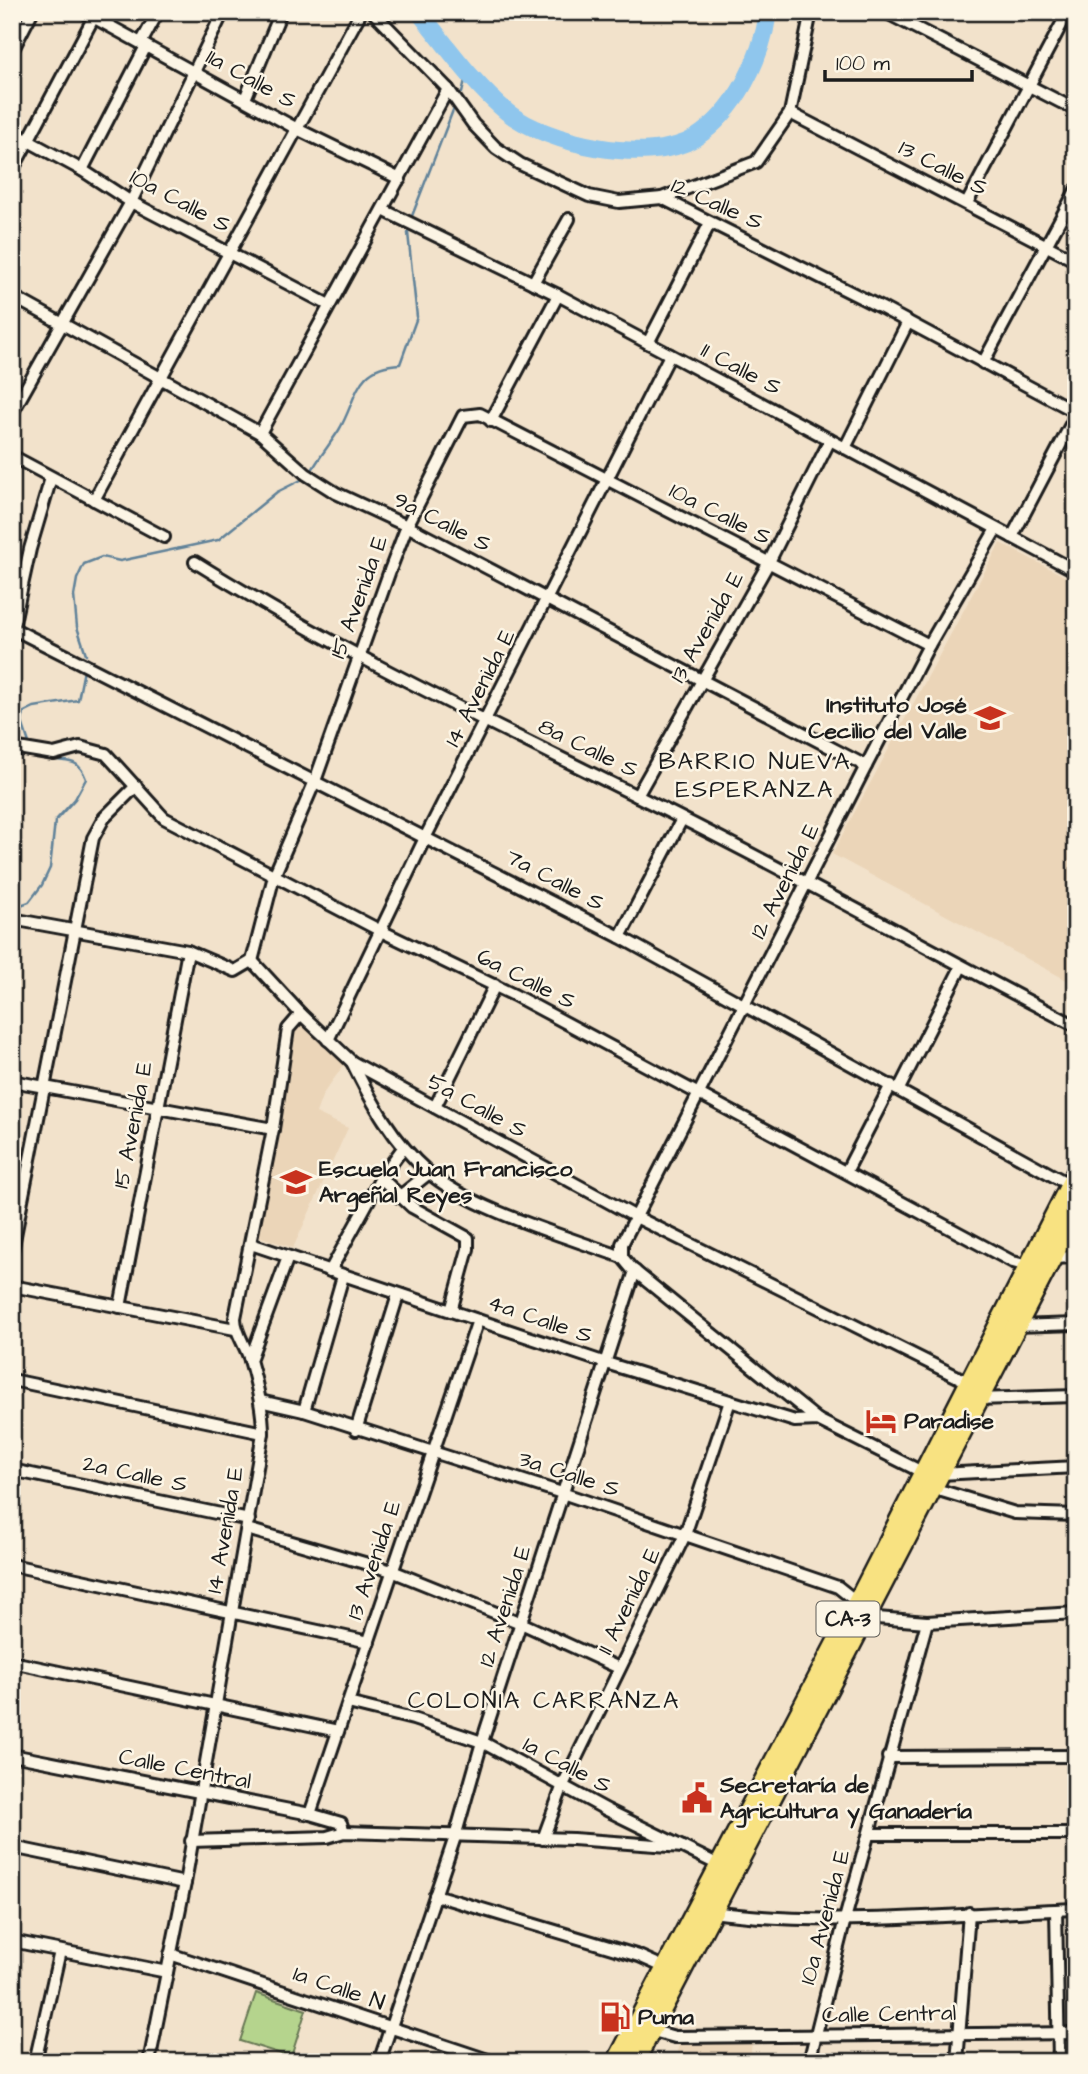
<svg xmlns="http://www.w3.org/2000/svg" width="1088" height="2074" viewBox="0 0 1088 2074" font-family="'Architects Daughter',sans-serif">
<rect width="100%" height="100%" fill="#f2e2cb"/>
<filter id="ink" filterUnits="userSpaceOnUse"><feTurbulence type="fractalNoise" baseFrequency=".0143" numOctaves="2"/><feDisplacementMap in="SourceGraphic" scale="14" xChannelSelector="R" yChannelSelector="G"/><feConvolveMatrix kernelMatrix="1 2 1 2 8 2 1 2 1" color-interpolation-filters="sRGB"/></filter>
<g filter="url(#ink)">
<g fill="#ebd5b8">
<path d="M1000,543L1076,582V985L832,854Z"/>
<path d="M302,1021L346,1062L323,1094L316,1113L348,1128L293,1248L258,1236L282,1114L290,1032Z"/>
<path d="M752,2042L750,2062H677L679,2043Z"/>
</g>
<path fill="#b5d48d" stroke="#687854" stroke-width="2" d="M256,1993L306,2010L291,2057L240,2041Z"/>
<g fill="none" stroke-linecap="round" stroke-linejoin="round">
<g stroke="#618299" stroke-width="2.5">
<path d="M462,93L467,71"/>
<path d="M412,216L455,105"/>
<path d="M312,470C320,456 330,444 339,430C358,398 354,366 400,364L417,317L408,233"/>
<path d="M86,654L77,627L74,596L77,579L84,564L102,557L120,561L218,540L277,492L305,478"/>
<path d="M29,743L22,722L24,712L34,707L78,700L84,670"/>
<path d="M12,908L29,902L42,885L50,868L55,821L75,799L86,779C77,753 63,766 43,756"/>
</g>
<path stroke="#8fc6ed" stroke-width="18" d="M419,12C447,46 473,84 507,112C548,144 648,166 695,138C736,112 762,58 768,12"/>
<g stroke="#1c1c1c" stroke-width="16">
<g id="street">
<path d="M84,12L299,130L400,179"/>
<path d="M373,12L448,89L473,124L496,148L520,164L589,196L619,202L662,198L882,308L1076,412"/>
<path d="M885,12L1076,110"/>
<path d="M141,43L158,12"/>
<path d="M12,51L32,12"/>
<path d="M245,99L281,12"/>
<path d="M790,113L1076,261"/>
<path d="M12,132L82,170L131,202L329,305"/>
<path d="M82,170L146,46"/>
<path d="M12,171L96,13"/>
<path d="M662,198L756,162L790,113L811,12"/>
<path d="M967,203L1068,12"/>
<path d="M383,210L558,295L1076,571"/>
<path d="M533,283L569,219"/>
<path d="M12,296L260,433L306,474L336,493L407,526L866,766"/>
<path d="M648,343L710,223"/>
<path d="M983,363L1076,190"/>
<path d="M12,413L131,202L223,12"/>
<path d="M491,421L558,295"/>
<path d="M260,433L448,89"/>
<path d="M845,448L908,322"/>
<path d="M12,456L164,537"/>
<path d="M94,500L361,12"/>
<path d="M1012,537L1076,415"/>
<path d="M195,562C336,650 487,721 635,795C784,868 929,950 1076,1026"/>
<path d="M12,628L620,937L1070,1185"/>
<path d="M12,631L30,549L51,478"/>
<path d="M12,747L54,754L80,747L106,754L164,818L381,931L514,995L1013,1262L1028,1266"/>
<path d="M637,796L769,562L830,440"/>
<path d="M12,919L188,951L235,971L252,961"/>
<path d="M620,937L682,819"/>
<path d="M252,961L274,876L315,781L389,573L407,526L463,416L480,414L929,645"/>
<path d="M252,961L301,1014L352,1062L636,1217L970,1383"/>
<path d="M328,1040L425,838L670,355"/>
<path d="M352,1062C372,1103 393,1141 427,1171C469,1209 568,1237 622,1257"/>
<path d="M12,1081L273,1129"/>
<path d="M899,1089L961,967"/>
<path d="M435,1107L495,985"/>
<path d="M846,1172L891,1085"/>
<path d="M381,1178L412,1207L468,1238V1249L451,1311"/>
<path d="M399,1197L429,1173"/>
<path d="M251,1244L606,1363L795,1421L818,1420L924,1473"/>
<path d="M12,1251L93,838L104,818L136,786"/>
<path d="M1051,1258L1076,1257"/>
<path d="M330,1271L381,1178L403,1148"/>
<path d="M12,1286L235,1329"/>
<path d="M120,1307L188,951"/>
<path d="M1016,1326L1076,1324"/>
<path d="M250,1360L288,1257"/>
<path d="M12,1380L263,1433"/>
<path d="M977,1399L1076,1396"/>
<path d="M260,1401L304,1411L565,1494L838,1587L877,1618L927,1622L1076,1613"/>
<path d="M304,1411L343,1276"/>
<path d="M818,1420L632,1269L622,1257V1244L866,766L929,645L996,529"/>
<path d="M356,1430L398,1295"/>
<path d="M12,1470L249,1520"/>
<path d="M940,1474L1076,1467"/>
<path d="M932,1488L1015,1513L1076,1515"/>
<path d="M247,1529L392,1571L521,1623L619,1668"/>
<path d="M12,1565L369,1642"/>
<path d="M12,1662L338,1731"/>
<path d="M348,1703L413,1719L482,1742L607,1810L719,1865"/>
<path d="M12,1755L310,1814L341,1823L344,1832"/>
<path d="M888,1757L1076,1756"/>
<path d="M310,1814L478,1320"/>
<path d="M870,1834H1076"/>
<path d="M543,1839L563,1785L685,1535L730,1401"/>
<path d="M191,1841L327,1837L344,1832L573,1839L683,1847"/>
<path d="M12,1847L185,1883"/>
<path d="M435,1895L639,1956L666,1968"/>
<path d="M1056,1910L1059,2062"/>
<path d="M712,1912C831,1928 956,1914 1076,1909"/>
<path d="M12,1941L167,1972"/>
<path d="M170,1954L494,2062"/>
<path d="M646,2029L675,2037L1076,2033"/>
<path d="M35,2062L60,1951"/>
<path d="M149,2062L185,1883L263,1433C263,1408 257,1384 250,1360C246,1346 235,1333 235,1318L273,1129L288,1029L301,1014"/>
<path d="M379,2062L455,1837L482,1742L635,1271"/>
<path d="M809,2062L845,1919L927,1622"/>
<path d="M957,2062L969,1913"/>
</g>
</g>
<g stroke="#1c1c1c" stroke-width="24">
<g id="highway">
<path d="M617,2062L858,1602L1076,1174"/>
<path d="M634,2062L1076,1211"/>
</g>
</g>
<use href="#street" stroke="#fcf5e5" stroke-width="10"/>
<use href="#highway" stroke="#f8e281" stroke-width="19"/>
</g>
</g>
<defs>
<g id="school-bare" transform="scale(2.415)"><path d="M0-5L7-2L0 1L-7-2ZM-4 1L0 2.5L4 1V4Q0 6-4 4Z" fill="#c8321e" stroke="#fcf5e5" stroke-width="2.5" paint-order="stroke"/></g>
<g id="hotel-bare" transform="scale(2.415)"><path d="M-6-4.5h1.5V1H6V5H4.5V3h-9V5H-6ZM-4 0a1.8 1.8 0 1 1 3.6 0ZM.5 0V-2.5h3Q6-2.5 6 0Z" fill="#c8321e" stroke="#fcf5e5" stroke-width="2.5" paint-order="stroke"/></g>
<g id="civic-bare" transform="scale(2.415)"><path d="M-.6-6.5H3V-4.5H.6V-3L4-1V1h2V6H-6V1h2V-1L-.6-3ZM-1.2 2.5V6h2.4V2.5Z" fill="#c8321e" stroke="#fcf5e5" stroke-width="2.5" paint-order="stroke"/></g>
<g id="fuel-bare" transform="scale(2.415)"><path d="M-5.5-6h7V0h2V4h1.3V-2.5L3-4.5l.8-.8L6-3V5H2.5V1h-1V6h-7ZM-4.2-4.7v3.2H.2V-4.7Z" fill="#c8321e" stroke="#fcf5e5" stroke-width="2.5" paint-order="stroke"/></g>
</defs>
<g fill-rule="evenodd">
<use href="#school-bare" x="990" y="718"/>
<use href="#school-bare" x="296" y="1182"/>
<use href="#hotel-bare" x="881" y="1421"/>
<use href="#civic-bare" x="697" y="1798"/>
<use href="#fuel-bare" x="615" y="2017"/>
</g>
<g text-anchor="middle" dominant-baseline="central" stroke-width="5" stroke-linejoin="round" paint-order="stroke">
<rect fill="#fcf5e5" stroke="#5f5d58" stroke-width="2" x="816.5" y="1601.5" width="63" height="35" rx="5"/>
<g font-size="21" font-weight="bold" fill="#1c1c1c">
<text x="848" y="1619">CA-3</text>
</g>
<g font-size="23" fill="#1c1c1c" stroke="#fcf5e5">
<text transform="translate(251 79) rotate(29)">11a Calle S</text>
<text transform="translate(943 168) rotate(27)">13 Calle S</text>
<text transform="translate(180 201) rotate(28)">10a Calle S</text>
<text transform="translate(717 204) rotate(24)">12 Calle S</text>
<text transform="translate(741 369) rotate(28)">11 Calle S</text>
<text transform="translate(720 514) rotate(27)">10a Calle S</text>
<text transform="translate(442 522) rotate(27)">9a Calle S</text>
<text transform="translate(359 597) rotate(-70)">15 Avenida E</text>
<text transform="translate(707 627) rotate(-60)">13 Avenida E</text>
<text transform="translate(480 688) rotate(-63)">14 Avenida E</text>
<text transform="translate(588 748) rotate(26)">8a Calle S</text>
<text transform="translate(555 880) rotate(28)">7a Calle S</text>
<text transform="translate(785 881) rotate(-63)">12 Avenida E</text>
<text transform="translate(526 979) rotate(27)">6a Calle S</text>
<text transform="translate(477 1106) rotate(29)">5a Calle S</text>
<text transform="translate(133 1125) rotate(-79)">15 Avenida E</text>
<text transform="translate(540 1319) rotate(19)">4a Calle S</text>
<text transform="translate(135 1474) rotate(12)">2a Calle S</text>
<text transform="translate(569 1474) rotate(18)">3a Calle S</text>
<text transform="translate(225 1530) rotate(-80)">14 Avenida E</text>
<text transform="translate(374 1560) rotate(-71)">13 Avenida E</text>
<text transform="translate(629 1601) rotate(-64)">11 Avenida E</text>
<text transform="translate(505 1606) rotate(-72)">12 Avenida E</text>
<text transform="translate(567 1765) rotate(28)">1a Calle S</text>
<text transform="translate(185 1769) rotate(11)">Calle Central</text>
<text transform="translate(825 1917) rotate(-75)">10a Avenida E</text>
<text transform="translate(339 1988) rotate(19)">1a Calle N</text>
<text transform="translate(889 2014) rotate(-1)">Calle Central</text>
</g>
<g font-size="23" font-weight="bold" fill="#1c1c1c" stroke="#fcf5e5" text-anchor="start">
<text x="967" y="705" text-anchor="end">Instituto José<tspan x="967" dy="26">Cecilio del Valle</tspan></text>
<text x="319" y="1169">Escuela Juan Francisco<tspan x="319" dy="26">Argeñal Reyes</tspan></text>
<text x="904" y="1421">Paradise</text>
<text x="720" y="1785">Secretaría de<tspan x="720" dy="26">Agricultura y Ganadería</tspan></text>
<text x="638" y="2017">Puma</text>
</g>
<g font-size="24" letter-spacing="2" fill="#1c1c1c" stroke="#fcf5e5">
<text x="755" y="762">BARRIO NUEVA<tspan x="755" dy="28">ESPERANZA</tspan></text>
<text x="544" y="1701">COLONIA CARRANZA</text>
</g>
</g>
<rect width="1088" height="2074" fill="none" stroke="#fcf5e5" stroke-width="42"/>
<rect x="21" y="21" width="1046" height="2032" fill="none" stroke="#1c1c1c" stroke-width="2.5" filter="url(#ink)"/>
<path d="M825 70v10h147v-10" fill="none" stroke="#1c1c1c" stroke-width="3.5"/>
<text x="836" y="70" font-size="21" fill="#1c1c1c" stroke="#fcf5e5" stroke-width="5" paint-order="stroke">100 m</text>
</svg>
